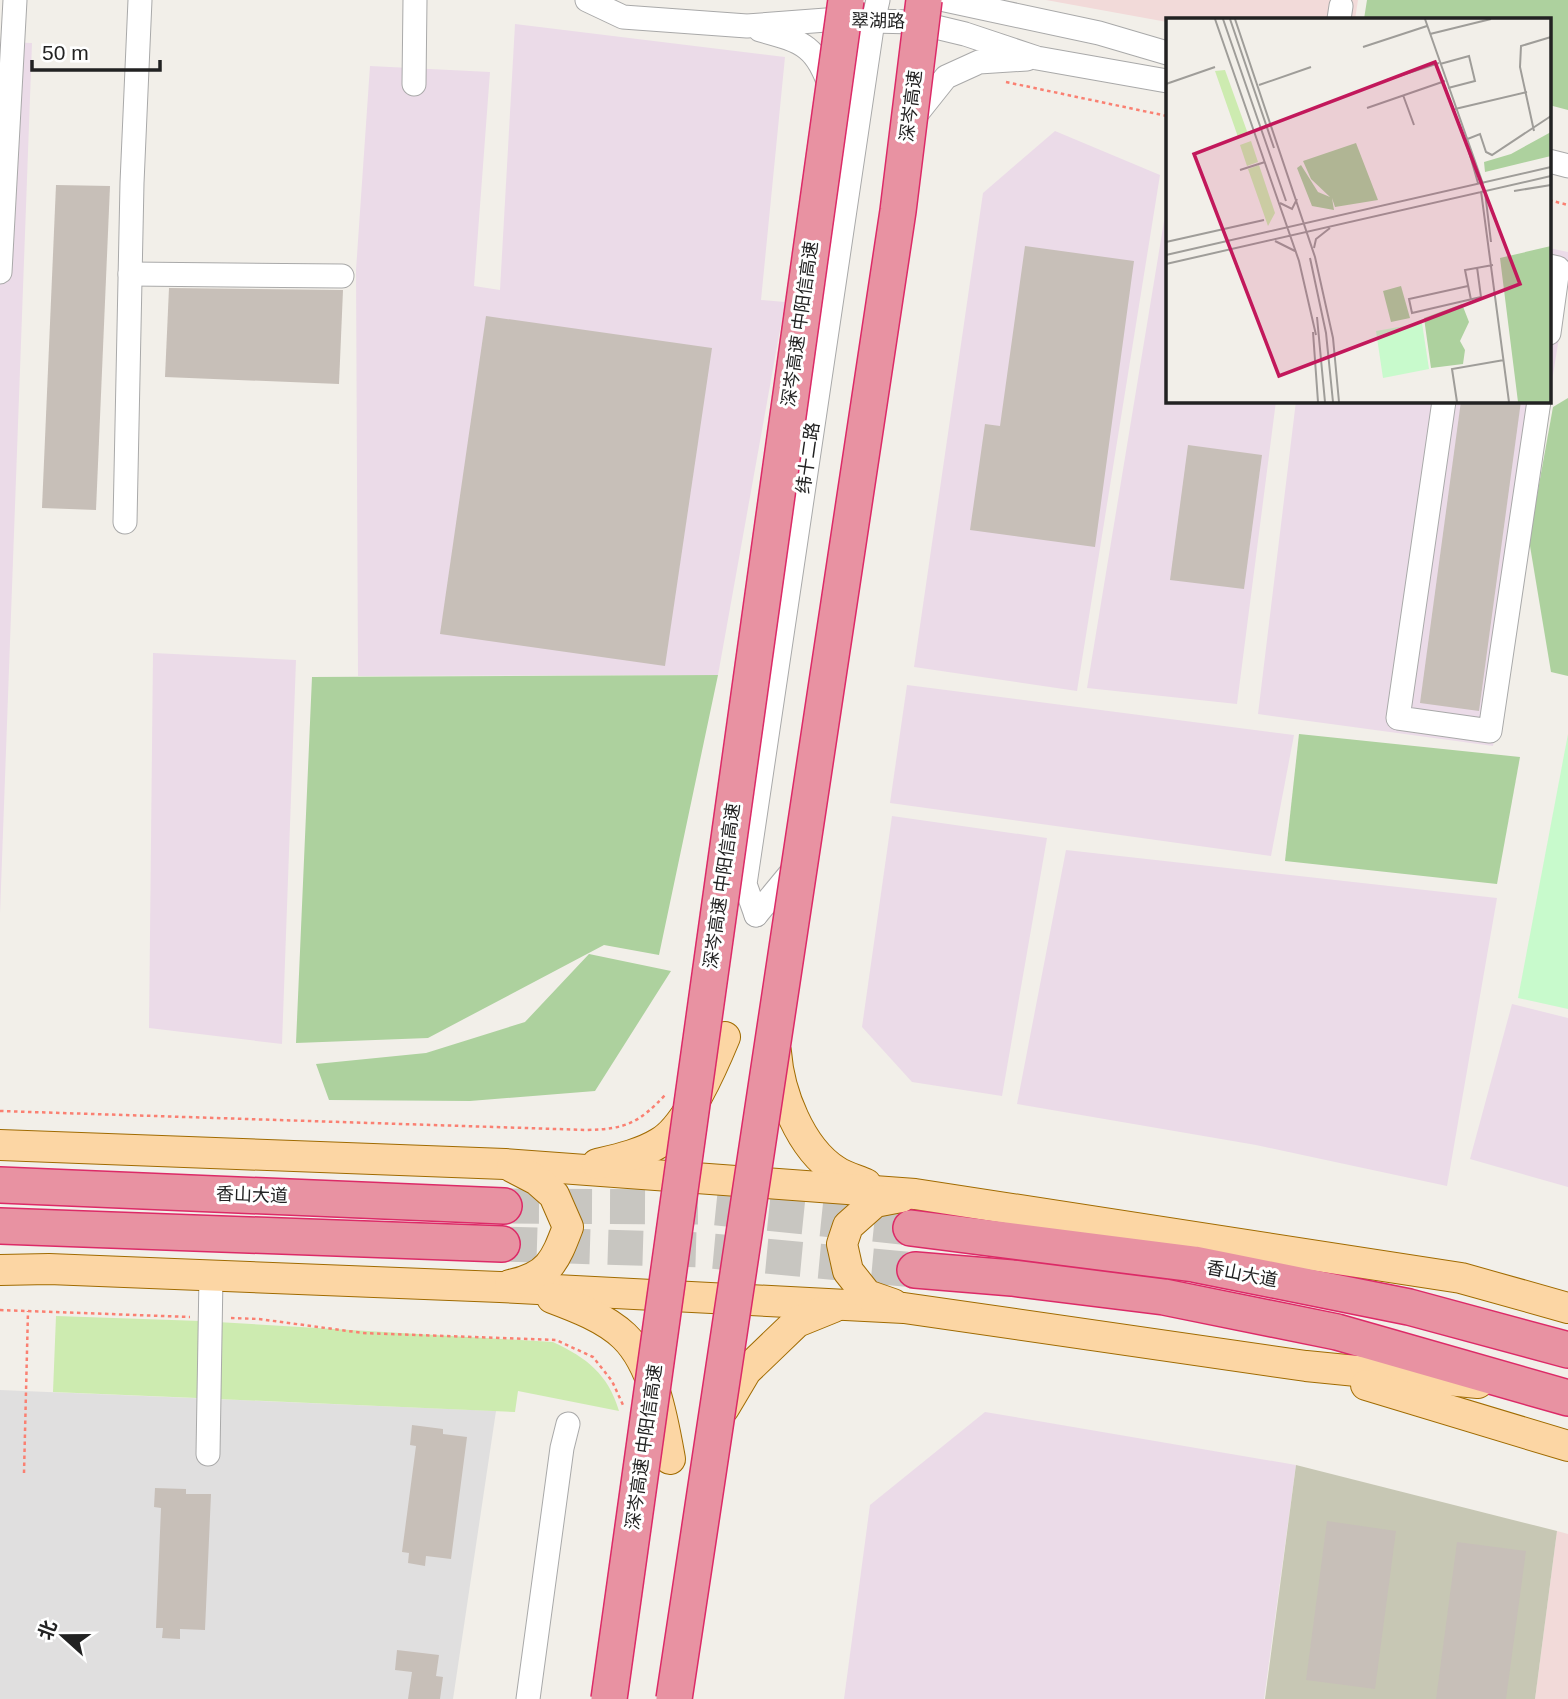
<svg xmlns="http://www.w3.org/2000/svg" width="1568" height="1699" viewBox="0 0 1568 1699" font-family="Arial,'Noto Sans SC',sans-serif">
<rect width="100%" height="100%" fill="#f2efe9"/>
<path fill="#e0dfdf" d="M0,1390L496,1411L453,1699H0Z"/>
<g fill="#f2dad9">
<path d="M1046,0H1358L1355,19H1167V22Z"/>
<path d="M1557,1531L1568,1534V1699H1535Z"/>
</g>
<g fill="#ebdbe8">
<path d="M515,24L785,57L761,300L785,302L718,675L358,676L356,270L370,66L490,72L474,286L500,290Z"/>
<path d="M0,42L32,43L0,914Z"/>
<path d="M1055,131L1160,175L1077,691L914,667L983,193Z"/>
<path d="M1167,203V401H1276L1237,704L1087,688Z"/>
<path d="M1549,248L1568,252V282L1493,746L1258,714L1296,401H1549Z"/>
<path d="M153,653L296,660L282,1044L149,1028Z"/>
<path d="M907,685L1294,735L1271,856L890,803Z"/>
<path d="M892,816L1047,838L1002,1096L912,1082L862,1027Z"/>
<path d="M1066,850L1497,898L1447,1186L1256,1145L1017,1104Z"/>
<path d="M1512,1004L1568,1018V1187L1470,1159Z"/>
<path d="M985,1412L1296,1465L1264,1699H844L870,1505Z"/>
</g>
<path fill="#c7c7b4" d="M1296,1465L1557,1531L1535,1699H1265Z"/>
<g fill="#cdebb0">
<path d="M56,1316L201,1321L197,1398L53,1392Z"/>
<path d="M217,1322L553,1342C587,1358 608,1374 619,1411L518,1391L515,1412L218,1399Z"/>
</g>
<g fill="#add19e">
<path d="M1367,0H1568V110L1549,105V19H1364Z"/>
<path d="M1568,398V676L1551,672L1529,540L1553,407Z"/>
<path d="M718,675L659,955L604,945L428,1038L296,1043L312,677Z"/>
<path d="M1299,734L1520,757L1497,884L1285,861Z"/>
<path d="M589,954L671,971L595,1091L470,1101L329,1100L316,1064L426,1053L525,1022Z"/>
</g>
<path fill="#c8facc" d="M1568,734V1009L1518,998Z"/>
<g fill="#c7bfb8">
<path d="M56,185L110,186L96,510L42,508Z"/>
<path d="M1025,246L1134,261L1095,547L970,530L985,424L1000,426Z"/>
<path d="M169,288L343,290L339,384L165,377Z"/>
<path d="M486,316L712,348L665,666L440,634Z"/>
<path d="M1461,401H1521L1479,711L1420,703Z"/>
<path d="M1188,445L1262,455L1244,589L1170,580Z"/>
<path d="M412,1425L443,1429V1434L467,1437L451,1559L426,1556L425,1566L408,1563L409,1553L402,1552L416,1446L410,1445Z"/>
<path d="M155,1488L186,1489V1494H211L205,1630L180,1629V1639L162,1638L163,1628H156L161,1508L154,1507Z"/>
<path d="M1327,1521L1396,1531L1375,1689L1306,1680Z"/>
<path d="M1457,1542L1526,1551L1506,1699H1436Z"/>
<path d="M397,1650L439,1655L436,1676L443,1677L440,1699H408L412,1672L395,1670Z"/>
</g>
<g fill="none" stroke-linecap="round" stroke-linejoin="round">
<g stroke="#c8c6c1" stroke-width="35" stroke-dasharray="35 18" stroke-linecap="butt">
<path d="M504,1206L707,1207L911,1228"/>
<path d="M502,1244L701,1250L915,1270"/>
</g>
<g stroke="#a9a9a9" stroke-width="25">
<g id="minor">
<path d="M587,0L623,17L747,26L826,20L915,22L965,34L1037,58L1167,81"/>
<path d="M945,0L1099,33L1167,53"/>
<path d="M1339,19L1341,6"/>
<path d="M760,30C805,42 816,46 832,92"/>
<path d="M414,84L415,0"/>
<path d="M911,121L946,77L979,62L1027,59"/>
<path d="M1549,161L1568,166"/>
<path d="M1549,266L1558,268L1549,333"/>
<path d="M0,272L15,0"/>
<path d="M130,274L342,276"/>
<path d="M1444,401L1398,718L1490,731L1539,401"/>
<path d="M125,522L132,183L140,0"/>
<path d="M756,915L794,869L795,862"/>
<path d="M756,915L745,884L873,21L878,0"/>
<path d="M208,1454L211,1276"/>
<path d="M528,1699L562,1448L568,1424"/>
</g>
</g>
<g stroke="#a06b00" stroke-width="32">
<g id="major">
<path d="M776,1052C779,1092 800,1148 836,1171C845,1177 857,1180 866,1184"/>
<path d="M0,1145L505,1164L915,1194L1461,1278L1568,1308"/>
<path d="M597,1164C618,1159 641,1154 659,1143C687,1127 713,1066 725,1037"/>
<path d="M0,1270L49,1269L500,1287L904,1308L1306,1366L1478,1383"/>
<path d="M510,1285C549,1277 555,1261 568,1227L554,1195L537,1180L512,1167"/>
<path d="M552,1298C576,1307 605,1318 624,1336C654,1365 663,1420 670,1459"/>
<path d="M893,1304L867,1295L848,1271L842,1244L848,1226L875,1202L901,1197"/>
<path d="M1366,1385L1568,1446"/>
<path d="M724,1408L746,1371L797,1322L834,1307"/>
</g>
</g>
<g stroke="#dc2a67" stroke-width="38">
<g id="highway">
<path d="M0,1185L504,1206"/>
<path d="M0,1226L502,1244"/>
<path d="M911,1228L1194,1264L1409,1307L1568,1350"/>
<path d="M915,1270L1012,1278L1164,1297L1337,1332L1568,1398"/>
</g>
</g>
<g stroke="#fa8072" stroke-width="2.5" stroke-dasharray="3.5 3.5" stroke-linecap="butt">
<path d="M1006,82L1167,116"/>
<path d="M1549,200L1568,205"/>
<path d="M0,1111L587,1130C626,1129 639,1123 666,1094"/>
<path d="M0,1310L190,1317"/>
<path d="M231,1318L259,1319L363,1333L556,1340L593,1357L612,1381L623,1405"/>
<path d="M24,1473L28,1311"/>
</g>
<use href="#minor" stroke="#fff" stroke-width="23"/>
<use href="#major" stroke="#fcd6a4" stroke-width="30"/>
<use href="#highway" stroke="#e892a2" stroke-width="35"/>
<g stroke="#dc2a67" stroke-width="38" stroke-linecap="butt">
<g id="highway-bridge">
<path d="M609,1699L846,0"/>
<path d="M674,1699L898,211L924,0"/>
</g>
</g>
<use href="#highway-bridge" stroke="#e892a2" stroke-width="35"/>
</g>
<g text-anchor="middle" dominant-baseline="central" stroke-width="6" stroke-linejoin="round" paint-order="stroke">
<g font-size="18" fill="#222" stroke="#fff">
<text transform="translate(878 21) rotate(1)">翠湖路</text>
<text transform="translate(911 106) rotate(-83)">深岑高速</text>
<text transform="translate(800 324) rotate(-82)">深岑高速 中阳信高速</text>
<text transform="translate(808 458) rotate(-82)">纬十二路</text>
<text transform="translate(722 886) rotate(-82)">深岑高速 中阳信高速</text>
<text transform="translate(252 1195) rotate(2)">香山大道</text>
<text transform="translate(1242 1274) rotate(11)">香山大道</text>
<text transform="translate(644 1447) rotate(-82)">深岑高速 中阳信高速</text>
</g>
</g>
<g transform="translate(1166 18)">
<rect width="385" height="385" fill="#f2efe9"/>
<path d="M59,52L82,116L72,119L49,53ZM85,123L92,144L81,148L74,127ZM93,147L109,195L102,208L82,151Z" fill="#cdebb0"/>
<path d="M385,114V138L319,154L318,144L345,136ZM190,125L212,182L169,189L166,180L168,192L146,188L131,150L135,147L152,174L164,179L145,161L137,143ZM385,228V384H352L334,240ZM235,268L244,300L225,304L217,273ZM296,286L303,304L294,323L299,332L297,346L265,350L258,300Z" fill="#add19e"/>
<path d="M256,305L263,351L217,360L210,313Z" fill="#c8facc"/>
<path fill="none" stroke="#9f9d99" stroke-width="2" d="M49,1L133,243L150,317M57,1L120,183M64,1L108,130M69,1L149,239L167,320L173,384M259,1L317,166M264,16L325,1M197,29L261,8M274,46L303,38L309,63L282,70M221,62L273,45M0,66L49,49M93,67L145,49M237,77L248,107M201,90L279,63M289,91L361,74M368,113L354,49L355,28L385,19M299,122L314,116L320,134L326,137L385,98M301,127L312,165M74,152L99,144M315,173L343,384M348,173L385,167M319,174L325,224M114,185L126,191L131,181M109,223L129,233M0,224L98,202M148,230L150,221L164,210M0,237L385,149M144,240L160,315L167,384M0,246L385,158M302,268L243,281L246,295L315,279L311,249M305,282L299,252L327,247M151,299L159,384M147,314L152,384M291,384L286,351L338,342"/>
<path fill="#c2185b" fill-opacity="0.15" stroke="#c2185b" stroke-width="3.5" d="M269,44L354,266L113,358L28,136Z"/>
<rect width="385" height="385" fill="none" stroke="#222" stroke-width="3.5"/>
</g>
<g transform="translate(63 1636) rotate(291)" stroke="#ffffff" stroke-width="5" paint-order="stroke">
<path d="M0-5L12 26L0 18L-12 26Z" fill="#222222"/>
<text y="-10" font-size="19" font-weight="bold" text-anchor="middle" fill="#222222">北</text>
</g>
<path d="M32 60v10h128v-10" fill="none" stroke="#222222" stroke-width="3.5"/>
<text x="42" y="60" font-size="21" fill="#222222" stroke="#ffffff" stroke-width="5" paint-order="stroke">50 m</text>
</svg>
